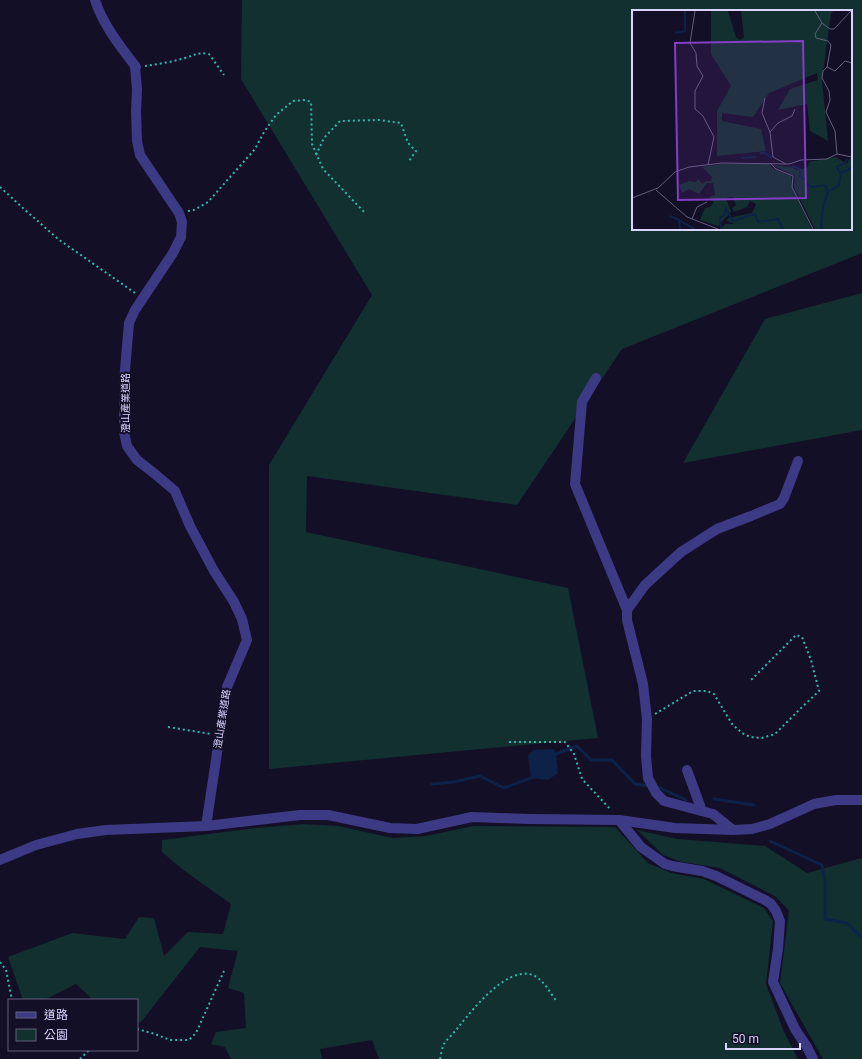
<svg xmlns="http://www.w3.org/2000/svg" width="862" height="1059" viewBox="0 0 862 1059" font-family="Roboto,'Noto Sans TC',sans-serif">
<rect width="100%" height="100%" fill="#130f26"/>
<g fill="#12302f" fill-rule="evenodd">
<path d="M242,0H862V253L622,349L517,505L307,476L306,532L568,588L598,738L269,769V465L372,295L241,79ZM633,11H851V229H633Z"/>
<path d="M862,293V430L683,463L765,319Z"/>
<path d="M303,824L339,826L392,838L426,836L473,826L615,827L648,863L671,873L704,879L764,908L773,921L766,984L784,1032L798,1059H379L372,1040L320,1049L322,1059H231L225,1047L211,1044L216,1032L246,1028L244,993L228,988L238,951L200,947L141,1022L137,1021V1000H93L76,984L44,1000H23L8,957L72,933L125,939L139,917L154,918L164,956L188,932L223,934L231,904L182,869L162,852V840L256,828Z"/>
<path d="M637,830L678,839L765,846L807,873L862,858V1059H823L780,983L789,911L775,896L720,868L682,862L663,855Z"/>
</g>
<path fill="#0c2248" d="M554,749L556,754L558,773L548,780L531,778L528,756L533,750Z"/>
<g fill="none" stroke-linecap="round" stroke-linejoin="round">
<g stroke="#0c2248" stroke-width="3">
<path d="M554,757L556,754L577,746L591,760H612L635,784L649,786"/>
<path d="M432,784L454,782L480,776L504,788L531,778L534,775"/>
<path d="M656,787L660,788L686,800"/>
<path d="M714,799L754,805"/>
<path d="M770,841L822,865L825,881V919L847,923L862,938"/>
</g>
<g stroke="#2fb8b0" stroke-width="2" stroke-dasharray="2 3" stroke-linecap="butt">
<path d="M145,66C158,64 172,62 185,58C195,55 198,52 209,54L224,75"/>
<path d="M316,155L324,138L340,121L379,120L401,123L408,143L416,151L409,161"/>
<path d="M0,187L24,209L58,239L135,293"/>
<path d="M188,211L194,210L208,202L255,149L264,132L276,115L293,101L305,100L311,102L312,144L323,169L366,214"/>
<path d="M655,714L693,691H707L714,694L732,724L742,733L750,737L762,738L775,734L798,711L819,691L811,660L802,637L796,635L751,680"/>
<path d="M168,727L211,734"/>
<path d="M509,742H565L574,754L582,779L611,810"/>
<path d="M0,962L6,970L12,1000"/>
<path d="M137,1029L155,1034L170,1040H189L196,1033L224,971"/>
<path d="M80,1059L89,1050"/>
<path d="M440,1059C441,1054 442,1048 444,1044C448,1038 455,1032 460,1025C474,1008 504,970 529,974C542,976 550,993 557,1002"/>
</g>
<g stroke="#3d3a85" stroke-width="10">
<path d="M95,0C103,25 120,46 136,67H135L137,89L136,111L137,141L140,155L179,213L182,222L181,237L173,253L135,310L129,323L124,382V432L127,446L137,460L155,474L175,491L190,526L214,571L234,602L242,619L247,640L227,687L206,826"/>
<path d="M596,378L582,402L575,484L627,610"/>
<path d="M687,770L702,811"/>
<path d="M619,820L641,847L665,864L672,866L702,871L716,876L765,900L771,904L776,911L780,921L778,949L773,982L795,1029L807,1047L813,1059"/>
<path d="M733,830L713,814L664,801L656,793L648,778L646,756L647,719L643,684L627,620V610L645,585L681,552L717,529L751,516L780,504L784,498L798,461"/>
<path d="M0,860L36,845L77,834L106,830L206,826L300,815H328L390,828L417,829L472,817L499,818L530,819L619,820L675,828L733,830L752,829L770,824L814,804L836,800H862"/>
</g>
</g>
<g text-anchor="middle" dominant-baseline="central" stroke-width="4" stroke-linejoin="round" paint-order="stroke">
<g font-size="10" fill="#d9d4ff" stroke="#130f26">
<text transform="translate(125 403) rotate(-90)">澄山產業道路</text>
<text transform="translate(222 719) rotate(-81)">澄山產業道路</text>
</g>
</g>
<g transform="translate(632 10)">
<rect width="220" height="220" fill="#130f26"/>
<path d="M79,1H96L104,27L108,30L112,27L109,1H202L199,3L190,70L196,131L178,121L175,94L146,100L158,79L186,70L185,63L137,83L121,107L90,103V111L129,119L134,141L85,146V101L99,76L79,44ZM204,147L215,154L217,149H220V219H183L162,177L163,166L140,155L159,157L165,160L175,158L177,152ZM91,154H137L142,159L159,166L160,177L180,219H89L93,214H102L95,211L96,208L120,203L124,194L118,191L115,197L102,202L100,198L104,195L101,187L94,188L99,202L86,216L68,210L73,198L78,197L82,192L77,187L83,185L81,173H75L67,184L57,179L50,183L47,175L57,171L64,172L66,169L70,174L74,171H79L80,167L70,157Z" fill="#12302f"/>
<path fill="none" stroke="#0c2248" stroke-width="2" d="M43,23L53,21V1M128,144L131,142L140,148M109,148L124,147M160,156L168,159V167L174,170L175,174L180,177L193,175L196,182M208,163L205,157L213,153L215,149M38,206L47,210L48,219M48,211L63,219M89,219L88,208L92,205L94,199L101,211L123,204L126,212L146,209L151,219M189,219L191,198L196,182L207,175L209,163L220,158"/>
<path fill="none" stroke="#625e7d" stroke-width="1" d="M63,1L58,33L64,43L65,56L71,66L63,81V99L71,106L82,127L76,155M183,1L190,13M195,57L203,61L213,51L220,53M133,88L130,103L138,122M205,144L203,121L194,102L198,90L197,81L190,68L191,61L195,57L199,35L196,31L184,28L183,24L190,13L198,19H202L219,1M138,153L144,159L161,166L160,177L181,219M154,154L141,147L138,122L146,113L160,106L163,99M24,180L55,207L86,219M0,188L26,178L43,162L57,157L90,153L157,154L169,150L195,149L205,144L220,147M60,209L65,197L75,192"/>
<path fill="#843dc5" fill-opacity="0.15" stroke="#843dc5" stroke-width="2" d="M171,31L174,188L46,190L43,33Z"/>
<rect width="220" height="220" fill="none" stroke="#d9d4ff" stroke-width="2"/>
</g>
<rect x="8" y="999" width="130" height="52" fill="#130f26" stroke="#625e7d"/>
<rect x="16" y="1012" width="20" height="6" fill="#3d3a85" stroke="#625e7d"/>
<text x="44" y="1019" font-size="12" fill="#d9d4ff">道路</text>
<rect x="16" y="1029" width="20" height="12" fill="#12302f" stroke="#625e7d"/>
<text x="44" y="1039" font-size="12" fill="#d9d4ff">公園</text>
<path d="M726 1043v6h74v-6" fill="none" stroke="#d9d4ff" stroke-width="2"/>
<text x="732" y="1043" font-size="12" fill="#d9d4ff" stroke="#130f26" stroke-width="3" paint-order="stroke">50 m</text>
</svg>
